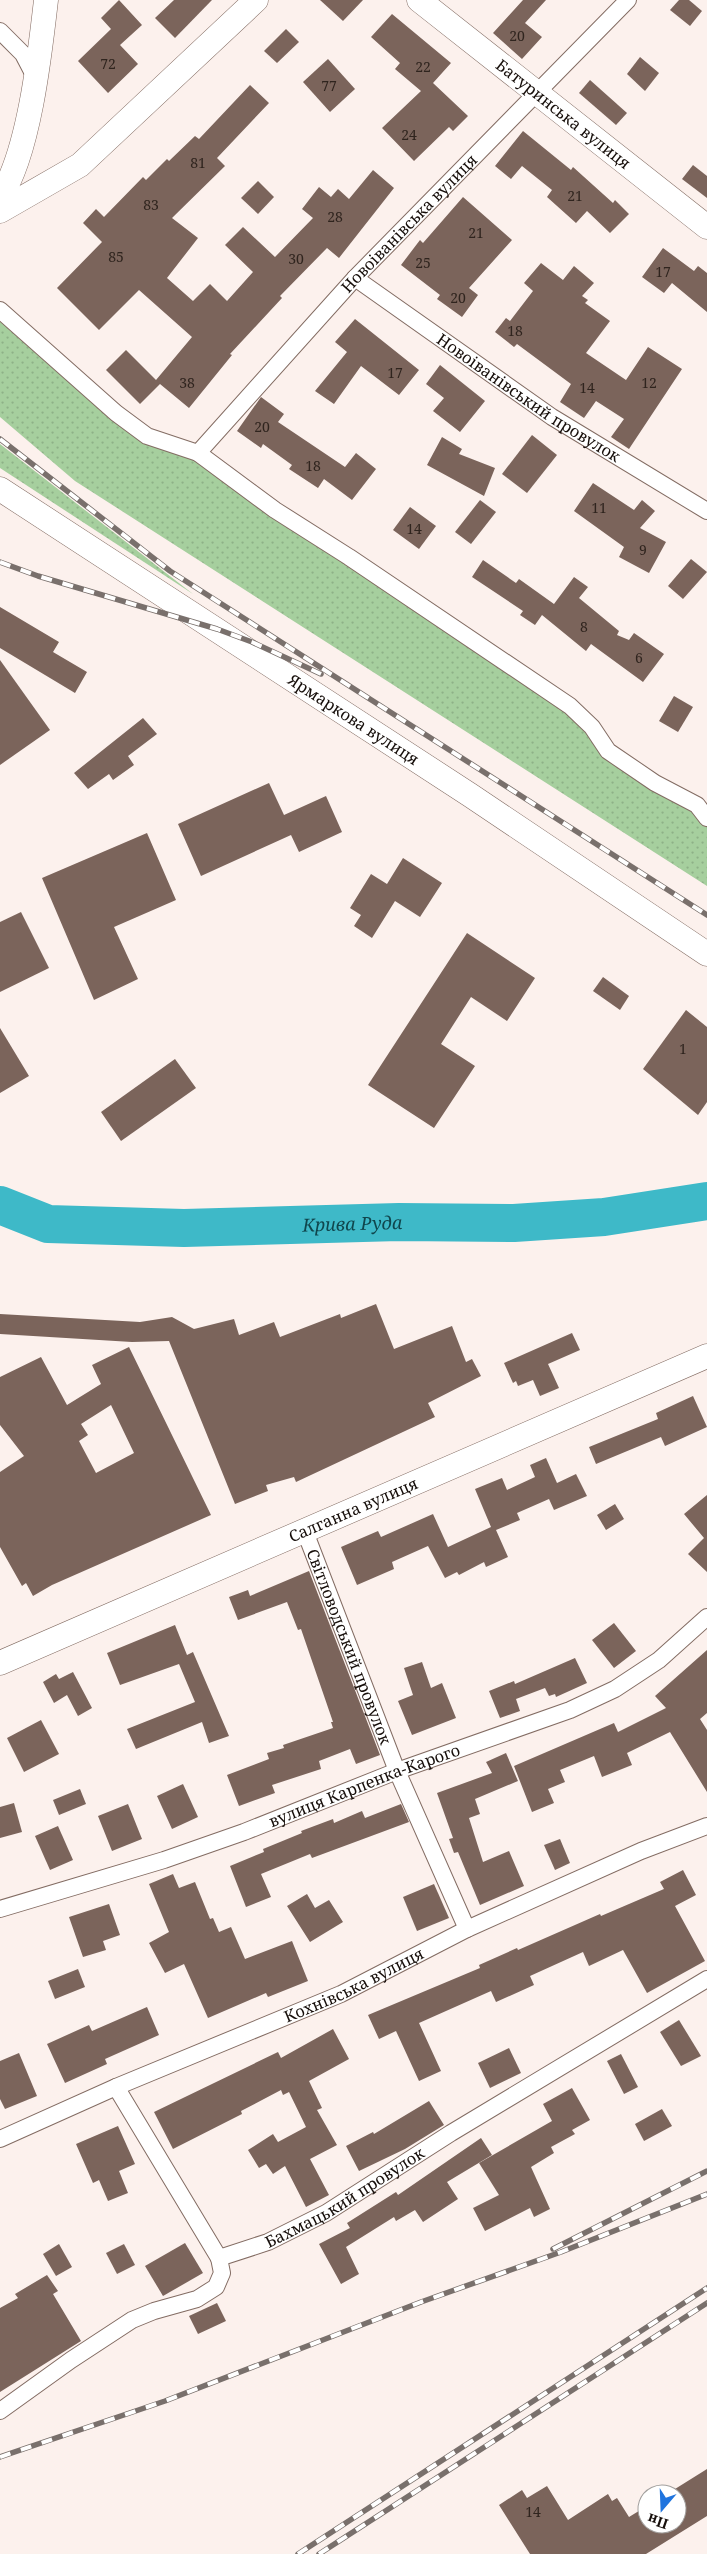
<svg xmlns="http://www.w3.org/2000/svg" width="707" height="2554" viewBox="0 0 707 2554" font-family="'Noto Serif',serif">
<defs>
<pattern id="grass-dots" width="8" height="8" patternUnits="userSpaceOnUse" patternTransform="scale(1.25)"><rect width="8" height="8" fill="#a6cf9e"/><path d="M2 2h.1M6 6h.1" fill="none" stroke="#8eb187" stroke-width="1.8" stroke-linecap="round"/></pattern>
</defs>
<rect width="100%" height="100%" fill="#fcf1ed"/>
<g fill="url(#grass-dots)">
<path d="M0,312L142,438L197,456L567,709L693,808L707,826V886L75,481L0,417Z"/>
<path d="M0,444L193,594L0,468Z"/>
</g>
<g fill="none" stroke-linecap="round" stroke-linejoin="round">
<path stroke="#3eb9c8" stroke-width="38" id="s1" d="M0,1205L48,1224L184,1228L399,1222L514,1223L604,1217L707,1201"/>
</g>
<g fill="#7b645b" fill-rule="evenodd">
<path d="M119,0L142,25L120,45L138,64L108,93L78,61L111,29L101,18Z"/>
<path d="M174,0H212L175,38L155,18Z"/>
<path d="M320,0H363L343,21Z"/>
<path d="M523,0H546L525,23L542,37L522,59L493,33Z"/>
<path d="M679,0H689L702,11L690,26L670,10Z"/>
<path d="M392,14L451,63L433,83L468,116L453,131L449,127L414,161L382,128L421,91L395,69L400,63L371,37Z"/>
<path d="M286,29L299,42L277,63L264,51Z"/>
<path d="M640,57L659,73L645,91L627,74Z"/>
<path d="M328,59L355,89L330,112L303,82Z"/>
<path d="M590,80L627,113L616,125L579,93Z"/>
<path d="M250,85L269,103L217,158L225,166L172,218L198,238L167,278L193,301L210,284L227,301L253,272L225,245L243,227L275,257L313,218L302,209L319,187L331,197L338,189L349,199L373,170L394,188L339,258L327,248L280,296L282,298L230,354L232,355L189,408L160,384L140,404L106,370L126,350L156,380L192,337L139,290L99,330L57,288L102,242L83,223L96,209L104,217L143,177L146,180L167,159L169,161L195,136L199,139Z"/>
<path d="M523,131L571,170L573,167L613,203L615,200L629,214L610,233L587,211L576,223L547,197L552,190L522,166L511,179L495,166Z"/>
<path d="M693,165L707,176V198L682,179Z"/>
<path d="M258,181L274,197L258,214L241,198Z"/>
<path d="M463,197L512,240L469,288L478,295L462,317L437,299L440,295L401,265L420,240L423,243Z"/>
<path d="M663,248L694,271L698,266L707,273V312L672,283L664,293L642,277Z"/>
<path d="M541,263L563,280L574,266L594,283L582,296L588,300L585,303L610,321L586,353L626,380L648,347L682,369L629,449L611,437L624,419L596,401L584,418L560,402L571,384L517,344L514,347L495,332L506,318L510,321L533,291L524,283Z"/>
<path d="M355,319L419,370L399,395L361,366L334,404L315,391L347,352L335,342Z"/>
<path d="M440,365L485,401L460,432L433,411L444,398L426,384Z"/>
<path d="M261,397L284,414L278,422L345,467L356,453L376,469L352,500L324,479L318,488L289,469L292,465L263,444L261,448L237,431Z"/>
<path d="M532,435L557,455L527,493L502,474Z"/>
<path d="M442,437L462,449L459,454L495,468L484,496L427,465Z"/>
<path d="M593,483L634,510L642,500L655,511L640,528L666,542L649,573L619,557L624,547L574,511Z"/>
<path d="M480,500L496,512L471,544L455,532Z"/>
<path d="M410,507L436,526L419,549L393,530Z"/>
<path d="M691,559L707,572L683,599L668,586Z"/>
<path d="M483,560L516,583L519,579L554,604L574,577L588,587L579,598L619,631L617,635L629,640L634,633L664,654L643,682L591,644L586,651L542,615L535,625L520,615L523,611L472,577Z"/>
<path d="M0,607L59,642L53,652L87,672L75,693L0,648Z"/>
<path d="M0,660L50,730L0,765Z"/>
<path d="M674,696L693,707L678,732L659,721Z"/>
<path d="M143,718L157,734L128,756L134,765L113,780L109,774L88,789L74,773Z"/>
<path d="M269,783L284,815L326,796L342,832L299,852L291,835L201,876L178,824Z"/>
<path d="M147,833L176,900L114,927L138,979L94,1000L42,878Z"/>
<path d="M403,858L442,883L420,917L395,901L372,938L354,926L361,915L350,908L371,874L387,884Z"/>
<path d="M21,912L49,968L0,992V922Z"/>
<path d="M467,933L535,978L507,1021L471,997L441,1044L475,1066L434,1128L368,1085Z"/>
<path d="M603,977L629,996L620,1010L593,991Z"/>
<path d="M686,1010L707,1027V1102L698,1115L643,1069Z"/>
<path d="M0,1028L29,1076L0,1093Z"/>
<path d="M175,1059L196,1088L121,1141L101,1112Z"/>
<path d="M376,1304L394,1349L452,1326L466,1362L472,1359L481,1376L428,1403L435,1417L296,1482L294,1477L266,1485L268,1491L235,1504L169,1341L132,1342L0,1334V1314L140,1322L172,1317L194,1329L234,1319L239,1335L274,1322L280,1337L340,1314L341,1318Z"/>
<path d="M572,1333L580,1350L548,1364L559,1388L540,1396L533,1380L518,1386L516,1381L513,1383L504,1363Z"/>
<path d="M129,1347L211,1515L52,1585L33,1596L26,1583L22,1586L0,1547V1472L24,1456L0,1425V1377L41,1357L67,1405L101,1384L92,1365ZM111,1405L134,1453L96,1473L79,1441L88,1435L81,1424Z"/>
<path d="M693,1396L707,1427L665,1446L661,1437L596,1464L589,1447L658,1419L656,1413Z"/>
<path d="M546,1458L557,1483L576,1474L587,1496L554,1510L549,1499L517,1513L520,1520L496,1530L508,1557L486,1567L484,1562L459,1575L457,1572L445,1578L428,1546L392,1562L394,1569L357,1585L341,1547L378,1531L381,1537L433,1514L448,1547L491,1527L475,1489L502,1478L507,1490L535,1477L530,1465Z"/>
<path d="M707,1495V1572L688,1554L704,1538L684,1514Z"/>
<path d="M615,1504L624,1519L606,1530L597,1515Z"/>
<path d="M309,1571L380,1755L356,1764L350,1749L319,1761L321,1769L272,1785L275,1793L239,1806L227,1775L269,1759L267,1753L284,1748L283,1745L333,1728L331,1722H333L301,1629L298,1630L287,1602L238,1620L229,1597L248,1590L250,1596Z"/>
<path d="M614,1623L636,1651L614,1668L592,1640Z"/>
<path d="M175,1625L187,1655L193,1652L229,1736L209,1743L202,1722L136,1749L127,1729L195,1702L179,1664L120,1685L107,1653Z"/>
<path d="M707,1650V1713L700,1719L707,1730V1792L670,1732L627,1753L632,1765L602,1777L594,1756L560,1770L565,1782L548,1789L554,1803L532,1812L514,1766L614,1723L618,1732L666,1708L655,1696Z"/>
<path d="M575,1658L587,1683L556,1697L555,1694L549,1696L545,1688L516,1699L520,1711L500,1718L489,1691L514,1681L515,1684Z"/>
<path d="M422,1662L431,1688L442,1683L456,1718L412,1735L398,1701L413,1695L404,1668Z"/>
<path d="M73,1672L92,1708L78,1716L67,1695L54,1703L43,1682L56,1674L59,1679Z"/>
<path d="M41,1720L59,1754L24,1772L7,1738Z"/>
<path d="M506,1753L518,1781L475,1799L480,1814L469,1818L483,1862L509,1851L524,1886L480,1905L458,1852L454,1853L449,1839L453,1838L437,1793L492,1773L486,1762Z"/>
<path d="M183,1784L198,1817L172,1829L157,1796Z"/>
<path d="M80,1789L86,1804L59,1815L53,1800Z"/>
<path d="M14,1803L22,1832L0,1838V1807Z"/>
<path d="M128,1804L142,1839L112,1851L98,1816Z"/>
<path d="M401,1804L409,1822L312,1858L310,1854L261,1874L271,1897L246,1907L230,1866L264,1852L263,1849L302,1833L301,1831L333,1819L334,1823L362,1811L365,1818Z"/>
<path d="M58,1826L73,1860L50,1870L35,1836Z"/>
<path d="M560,1839L570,1863L555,1870L544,1845Z"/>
<path d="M683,1870L696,1895L675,1906L705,1961L647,1993L623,1950L589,1966L583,1952L530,1976L534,1985L496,2002L491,1991L419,2023L441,2071L419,2081L396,2031L379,2039L368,2015L480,1968L479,1965L517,1948L518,1950L600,1914L601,1916L664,1889L660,1882Z"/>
<path d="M173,1874L179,1888L195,1882L210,1919L213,1918L219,1932L231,1927L245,1959L292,1941L308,1981L268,1997L266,1993L208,2018L184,1964L165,1973L149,1943L169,1932L149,1884Z"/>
<path d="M434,1884L449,1918L417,1931L403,1897Z"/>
<path d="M307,1894L315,1908L329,1900L343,1922L310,1942L287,1906Z"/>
<path d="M109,1904L120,1935L103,1941L106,1950L83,1957L69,1917Z"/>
<path d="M78,1969L85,1987L55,1999L48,1981Z"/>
<path d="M147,2007L159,2035L105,2059L107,2064L65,2083L47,2044L89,2025L92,2031Z"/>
<path d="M679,2020L701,2056L681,2066L660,2032Z"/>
<path d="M333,2029L349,2059L309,2081L322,2108L317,2110L337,2145L310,2159L329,2195L306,2207L285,2166L273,2174L266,2164L259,2168L248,2150L273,2134L278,2142L306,2127L289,2092L283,2095L281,2090L241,2111L242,2114L173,2149L154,2112L278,2052L281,2058Z"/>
<path d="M509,2048L521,2073L490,2088L478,2063Z"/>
<path d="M19,2053L37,2096L5,2109L0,2099V2061Z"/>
<path d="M621,2054L638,2087L624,2094L607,2061Z"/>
<path d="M572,2088L590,2120L572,2130L575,2134L551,2147L554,2153L531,2167L550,2209L534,2217L530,2208L485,2231L473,2208L499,2195L479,2163L552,2121L543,2104Z"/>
<path d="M429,2101L444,2125L405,2149L359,2171L346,2146L373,2132L374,2134Z"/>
<path d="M662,2109L672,2126L644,2141L635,2124Z"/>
<path d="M118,2126L135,2164L119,2171L128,2193L108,2201L99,2180L93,2183L76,2144Z"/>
<path d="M481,2138L492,2155L447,2182L458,2199L423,2222L415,2210L396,2221L394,2217L346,2247L359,2274L341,2284L319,2244L350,2228L347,2223L396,2192L398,2195Z"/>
<path d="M185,2243L203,2273L163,2296L145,2266Z"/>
<path d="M59,2244L72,2267L56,2276L43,2254Z"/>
<path d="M124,2244L135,2265L117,2274L106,2253Z"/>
<path d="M47,2275L58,2291L53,2294L81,2341L0,2392V2308L18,2298L15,2294Z"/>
<path d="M217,2303L226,2321L198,2334L189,2316Z"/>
<path d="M707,2469V2516L646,2554H530L499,2505L522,2490L527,2498L547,2486L568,2520L608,2494L612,2501L617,2498L629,2517L647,2506V2524H677V2494H667Z"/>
</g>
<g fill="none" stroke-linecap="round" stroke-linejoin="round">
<g stroke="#836c63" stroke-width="18">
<g id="street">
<path d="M0,31L23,54L35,77"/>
<path id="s2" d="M355,278L552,417L707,511"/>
<path d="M0,310L116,413L147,436L198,453L275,510L349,557L570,706L592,727L608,751L655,783L697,805L707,818"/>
<path id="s3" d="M198,453L355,278L628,0"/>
<path id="s4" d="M304,1529L397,1771L467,1929"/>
<path id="s5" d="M0,1909L164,1860L244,1832L397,1771L570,1710L615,1689L659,1660L707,1617"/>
<path d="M116,2087L219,2258"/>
<path id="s6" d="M0,2139L116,2087L341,1994L467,1929L641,1851L707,1826"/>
<path id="s7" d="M0,2411L71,2360L132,2320L154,2311L197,2299L216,2287L222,2273L219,2258L268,2242L326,2213L451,2133L707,1979"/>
</g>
</g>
<g stroke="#836c63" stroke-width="25">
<g id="secondary">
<path id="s8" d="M419,0L707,227"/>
<path d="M0,197C29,154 40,53 46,0"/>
<path d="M0,211L80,165L256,0"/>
<path id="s9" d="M0,489L470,795L707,954"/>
<path id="s10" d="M0,1663L707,1356"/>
</g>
</g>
<use href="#street" stroke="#fff" stroke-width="16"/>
<use href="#secondary" stroke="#fff" stroke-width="24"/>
<g stroke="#79706c" stroke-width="5.5">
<g id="rail">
<path d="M0,439L170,571L707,915"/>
<path d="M0,562L38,576L217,629L252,642L321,674"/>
<path d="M553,2249L707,2171"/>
<path d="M0,2457L165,2401L421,2302L561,2252L707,2194"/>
<path d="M298,2554L707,2288"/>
<path d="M319,2554L707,2303"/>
</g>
</g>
<use href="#rail" stroke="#fff" stroke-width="4" stroke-dasharray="11" stroke-linecap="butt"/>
</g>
<g text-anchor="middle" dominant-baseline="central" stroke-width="5" stroke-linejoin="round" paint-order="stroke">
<g font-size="14" fill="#2f241e">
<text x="517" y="35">20</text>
<text x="108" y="63">72</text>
<text x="423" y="66">22</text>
<text x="329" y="85">77</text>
<text x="409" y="134">24</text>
<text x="198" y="162">81</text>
<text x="575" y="195">21</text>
<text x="151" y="204">83</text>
<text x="335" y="216">28</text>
<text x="476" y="232">21</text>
<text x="116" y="256">85</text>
<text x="296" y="258">30</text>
<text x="423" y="262">25</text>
<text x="663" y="271">17</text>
<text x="458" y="297">20</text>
<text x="515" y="330">18</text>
<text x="395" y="372">17</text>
<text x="187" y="382">38</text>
<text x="649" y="382">12</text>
<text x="587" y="387">14</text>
<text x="262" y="426">20</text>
<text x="313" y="465">18</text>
<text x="599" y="507">11</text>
<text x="414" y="528">14</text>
<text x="643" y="549">9</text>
<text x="584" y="626">8</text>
<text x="639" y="657">6</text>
<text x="683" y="1048">1</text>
<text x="533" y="2511">14</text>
</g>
<g font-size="16" fill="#160e0a" stroke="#fff">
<text stroke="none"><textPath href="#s8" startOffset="184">Батуринська вулиця</textPath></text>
<text stroke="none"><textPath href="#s3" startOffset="312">Новоіванівська вулиця</textPath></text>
<text stroke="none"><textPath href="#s2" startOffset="211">Новоіванівський провулок</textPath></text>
<text stroke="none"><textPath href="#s9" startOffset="422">Ярмаркова вулиця</textPath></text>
<text stroke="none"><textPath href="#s10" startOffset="385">Салганна вулиця</textPath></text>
<text stroke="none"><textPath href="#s4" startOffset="126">Світловодський провулок</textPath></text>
<text stroke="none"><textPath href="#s5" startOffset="385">вулиця Карпенка-Карого</textPath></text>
<text stroke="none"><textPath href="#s6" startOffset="386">Кохнівська вулиця</textPath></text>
<text stroke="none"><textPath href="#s7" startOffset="422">Бахмацький провулок</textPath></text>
</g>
<g font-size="18" font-style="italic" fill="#10464d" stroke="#fff">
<text stroke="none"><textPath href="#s1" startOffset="356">Крива Руда</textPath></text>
</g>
</g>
<g transform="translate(662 2509) rotate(199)"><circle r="24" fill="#ffffff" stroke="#a29f9d"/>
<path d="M0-4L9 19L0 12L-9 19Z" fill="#2074de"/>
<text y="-8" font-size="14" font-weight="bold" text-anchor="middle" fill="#160e0a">Пн</text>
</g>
</svg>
